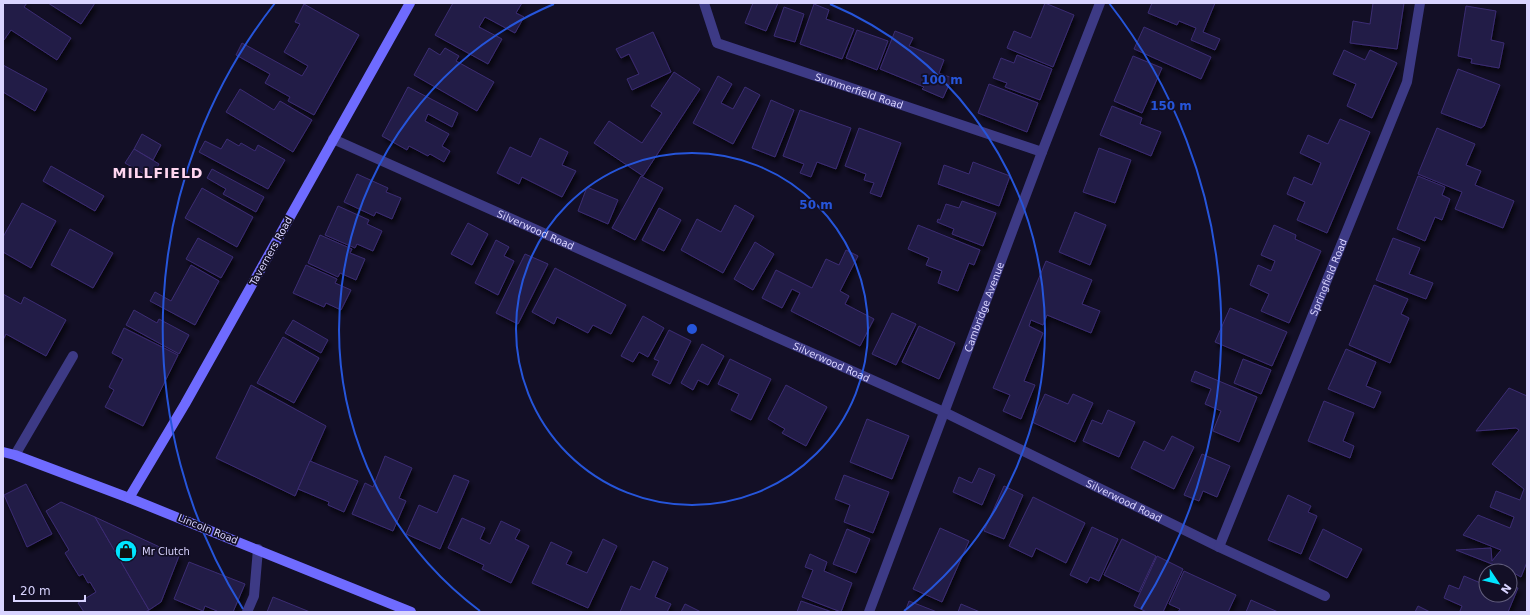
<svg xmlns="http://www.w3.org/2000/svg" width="1530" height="615" viewBox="0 0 1530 615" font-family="'DejaVu Sans',sans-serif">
<defs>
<filter id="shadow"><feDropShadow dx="2.5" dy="4.5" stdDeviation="2" flood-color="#0009"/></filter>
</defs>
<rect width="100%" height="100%" fill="#130f26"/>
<g fill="#241b47" stroke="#3b2d73" filter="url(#shadow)">
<path d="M3,3H27L24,7L71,38L57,60L11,30L4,40L3,39Z"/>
<path d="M48,3H95L81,24Z"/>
<path d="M453,3H522L516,13L524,17L515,33L485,17L479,27L502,39L488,64L435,35Z"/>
<path d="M753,3H778L766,31L745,23Z"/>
<path d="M1045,3L1074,15L1053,67L1007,48L1014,31L1031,38Z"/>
<path d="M1152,3H1215L1203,32L1220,39L1215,50L1191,40L1196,28L1179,21L1177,25L1148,13Z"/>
<path d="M1373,3H1404L1397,49L1350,43L1353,21L1370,24Z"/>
<path d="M304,4L359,35L314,115L288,101L290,97L265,83L270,74L236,55L242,43L302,76L308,66L284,52L300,24L295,22Z"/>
<path d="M814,4L829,10L826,19L854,29L842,59L800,44Z"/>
<path d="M1466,6L1496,11L1491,40L1504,43L1499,68L1471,63L1472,59L1458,56Z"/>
<path d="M784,7L804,14L795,42L774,36Z"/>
<path d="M1144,27L1211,57L1201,79L1134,49Z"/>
<path d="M857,30L888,41L877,70L846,58Z"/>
<path d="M895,31L913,38L909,46L944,60L939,73L952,78L943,98L922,89L924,87L880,69Z"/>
<path d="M653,32L671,72L632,90L627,79L639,74L629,54L621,58L616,49Z"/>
<path d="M429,48L440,55L445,48L459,56L456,61L494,82L477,111L414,75Z"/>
<path d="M1344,50L1365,60L1370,50L1397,63L1372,118L1347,106L1356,84L1333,74Z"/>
<path d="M1017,55L1052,69L1040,100L1005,87L1007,83L993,78L1001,58L1014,63Z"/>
<path d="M1133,56L1162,68L1142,113L1114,101Z"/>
<path d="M3,65L47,89L35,111L3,92Z"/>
<path d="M1458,69L1500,85L1484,126L1481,128L1441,113Z"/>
<path d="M674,72L700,89L643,176L594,143L609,121L642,143L662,113L651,106Z"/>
<path d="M718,76L732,84L721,103L733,109L745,87L760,95L733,144L693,123Z"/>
<path d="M989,84L1038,103L1027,132L978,113Z"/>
<path d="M408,87L458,113L452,127L428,114L425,121L449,134L442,146L450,151L444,162L430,154L428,156L409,146L407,150L382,136Z"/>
<path d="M240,89L274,110L280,101L312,120L293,152L226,112Z"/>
<path d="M771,100L794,110L775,157L752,148Z"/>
<path d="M1112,106L1142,118L1140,124L1161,132L1151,156L1100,135Z"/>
<path d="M800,110L851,128L836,169L817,162L811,177L800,173L804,164L783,156Z"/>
<path d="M1340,119L1370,132L1327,233L1297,220L1305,202L1287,194L1294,177L1312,185L1321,163L1300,153L1308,135L1328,144Z"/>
<path d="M859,128L901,143L881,197L870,193L874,183L864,180L866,174L845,166Z"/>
<path d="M1437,128L1475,144L1466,165L1481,171L1475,185L1514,201L1503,228L1455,209L1462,192L1418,174Z"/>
<path d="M142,134L161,145L153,160L134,149Z"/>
<path d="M540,138L568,152L562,165L576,171L562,197L522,177L519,184L497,173L510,147L531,157Z"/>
<path d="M227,139L239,146L241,143L255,151L258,145L285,160L268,189L199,152L205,141L221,149Z"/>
<path d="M1099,148L1131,160L1115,203L1083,192Z"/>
<path d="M134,149L159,164L151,178L125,163Z"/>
<path d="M973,162L1010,176L999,206L938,184L944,165L969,174Z"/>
<path d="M51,166L104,196L95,211L43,181Z"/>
<path d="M212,169L264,197L256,212L223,194L226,189L207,178Z"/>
<path d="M357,174L388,188L386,192L401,198L392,219L376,212L374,216L344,202Z"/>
<path d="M641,176L663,188L635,240L612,228Z"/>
<path d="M1418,176L1445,187L1442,195L1450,199L1442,220L1435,217L1425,241L1397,229Z"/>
<path d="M587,187L618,200L608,224L578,211Z"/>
<path d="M202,188L253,217L237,247L185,218Z"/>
<path d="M962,201L996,213L983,246L952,234L954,229L937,222L938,219L940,220L946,204L959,208Z"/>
<path d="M22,203L56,221L31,268L3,252V237Z"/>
<path d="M735,205L754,216L723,273L681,250L697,219L721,232Z"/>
<path d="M338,206L369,220L367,224L382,231L373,251L357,244L355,248L325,235Z"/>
<path d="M659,208L681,220L664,251L642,240Z"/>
<path d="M1075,212L1106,225L1090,265L1059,252Z"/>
<path d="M468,223L488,234L472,265L451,254Z"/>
<path d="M918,225L980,250L974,265L969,263L958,291L938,283L942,271L926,265L929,258L908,249Z"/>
<path d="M1274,225L1296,235L1295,239L1321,251L1289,323L1261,311L1269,294L1250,285L1258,265L1271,271L1275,261L1261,255Z"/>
<path d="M70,229L113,253L93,288L51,265Z"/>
<path d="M320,235L352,249L350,253L365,259L356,280L340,273L338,277L308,263Z"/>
<path d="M198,238L233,257L221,278L186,259Z"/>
<path d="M1393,238L1420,248L1409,274L1433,283L1426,299L1376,280Z"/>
<path d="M496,240L509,247L504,256L514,261L498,295L475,283Z"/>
<path d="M755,242L774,254L753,290L734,279Z"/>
<path d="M846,250L858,256L840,291L849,296L845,304L874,319L860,346L791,311L800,293L792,289L782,308L762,298L776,270L812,288L826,259L839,265Z"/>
<path d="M525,254L548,264L518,324L496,313Z"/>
<path d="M1046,261L1092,280L1082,304L1100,311L1091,333L1047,315L1043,325L1031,320L1029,326L1043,333L1024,381L1035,385L1021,419L1003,411L1010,395L993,388Z"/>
<path d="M191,265L219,281L195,325L150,301L155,292L171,301Z"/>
<path d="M306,265L337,279L335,283L351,290L341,310L326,303L324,307L293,293Z"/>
<path d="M555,268L626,305L611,334L593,325L588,333L557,317L554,324L532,312Z"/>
<path d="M1374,285L1408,299L1401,314L1409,318L1390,363L1349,345Z"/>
<path d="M3,294L21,304L24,297L66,320L46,356L6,334L3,340Z"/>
<path d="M1230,308L1287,332L1272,366L1215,342Z"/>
<path d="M134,310L157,323L159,319L189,335L179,354L126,325Z"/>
<path d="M892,313L916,324L896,365L872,354Z"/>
<path d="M643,316L664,328L648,357L639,352L633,362L621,356Z"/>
<path d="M293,320L328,340L321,353L285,333Z"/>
<path d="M919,326L955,343L939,379L902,362Z"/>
<path d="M124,328L178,355L143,426L105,407L114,390L109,387L123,359L112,353Z"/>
<path d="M669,330L691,341L670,384L652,375L659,361L654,359Z"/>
<path d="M283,337L319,358L294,403L257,383Z"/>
<path d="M702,344L724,356L708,385L698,380L693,390L681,383Z"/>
<path d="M1346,349L1376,362L1366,386L1381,392L1374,408L1328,389Z"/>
<path d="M730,359L771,379L751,420L731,410L739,394L718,384Z"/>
<path d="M1243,359L1271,370L1261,394L1234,383Z"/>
<path d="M1195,371L1257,397L1239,442L1213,431L1221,411L1205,404L1211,389L1191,381Z"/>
<path d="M251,385L326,426L295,496L216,458Z"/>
<path d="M786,385L827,407L806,446L782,433L785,429L768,419Z"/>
<path d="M1509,388L1527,396V562L1521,577L1510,571L1456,550L1491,548L1492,561L1501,550L1463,535L1478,515L1510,528L1514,517L1490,507L1496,491L1520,500L1524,489L1492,464L1519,430L1516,428L1476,431Z"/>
<path d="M1045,394L1068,404L1073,394L1093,403L1075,442L1032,422Z"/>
<path d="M1324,401L1354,413L1343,441L1354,446L1350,458L1308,441Z"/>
<path d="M1108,410L1135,422L1119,457L1083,441L1092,420L1102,424Z"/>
<path d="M867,419L909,436L892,479L850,462Z"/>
<path d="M1172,436L1194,447L1174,489L1131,468L1144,441L1164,451Z"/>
<path d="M1202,454L1230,466L1217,497L1203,491L1199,501L1184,495Z"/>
<path d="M385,456L412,468L399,498L406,501L393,531L352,514L365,483L373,487Z"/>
<path d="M310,461L358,481L344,512L328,505L329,502L298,489Z"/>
<path d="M979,468L995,475L982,505L953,492L959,477L972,483Z"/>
<path d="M454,475L469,481L440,549L406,534L419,505L437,513Z"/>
<path d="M844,475L889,492L873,533L844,522L850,505L835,499Z"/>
<path d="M26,484L52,534L27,547L4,495Z"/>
<path d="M1004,486L1023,495L1004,539L984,531Z"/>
<path d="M1288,495L1311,506L1308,512L1317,516L1301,554L1268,540Z"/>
<path d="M1033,497L1085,523L1066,563L1036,548L1032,557L1009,546Z"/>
<path d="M61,502L95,517L149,610L145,612H84L78,603L96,592L90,582L88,583L83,574L79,576L65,553L69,550L46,511Z"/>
<path d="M95,517L179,556L161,602L149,610Z"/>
<path d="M462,518L485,528L480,539L490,544L501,521L520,530L515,539L529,546L511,583L482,569L484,565L448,548Z"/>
<path d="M1092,527L1118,539L1099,581L1090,577L1087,583L1070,575Z"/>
<path d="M940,528L969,541L942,602L913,589Z"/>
<path d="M847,529L870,539L856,573L833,564Z"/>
<path d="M1323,529L1362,549L1347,578L1309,559Z"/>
<path d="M603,539L617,546L588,608L532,583L551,542L572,552L566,564L587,573Z"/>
<path d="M1122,539L1156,556L1139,592L1104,575Z"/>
<path d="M810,554L827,562L824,571L852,583L841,612L802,597L813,570L805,567Z"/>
<path d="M1157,556L1183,569L1163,612H1147L1134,606Z"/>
<path d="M653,561L668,568L655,597L671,604L667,612H620L631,586L640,590Z"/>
<path d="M189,562L245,584L233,612H216L217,611L205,606L203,611L174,599Z"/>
<path d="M1184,571L1236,595L1228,612H1178L1180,609L1169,604Z"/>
<path d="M1486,575V595H1510V585L1518,588L1508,612H1463L1460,611L1462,606L1444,598L1449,585L1459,589L1464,576L1483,584Z"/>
<path d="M273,597L310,612H267Z"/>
<path d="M1251,600L1278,612H1246Z"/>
<path d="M801,601L832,612H797Z"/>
<path d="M909,601L937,612H905Z"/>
<path d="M685,604L701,612H681Z"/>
<path d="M961,604L980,612H958Z"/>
<path d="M1418,606L1430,612H1415Z"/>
</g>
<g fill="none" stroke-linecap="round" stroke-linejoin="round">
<path stroke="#3d3a85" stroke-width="10" d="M15,455L73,356"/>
<g stroke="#3d3a85" stroke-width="10">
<path id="s1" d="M704,3L717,43L1042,152"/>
<path id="s2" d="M333,139L944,412L1219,547L1325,596"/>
<path id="s3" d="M1219,547L1407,82L1420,3"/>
<path d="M247,612L254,596L258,549"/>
<path id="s4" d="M869,612L1042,152L1100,3"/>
</g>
<g stroke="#6f6bff" stroke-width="10">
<path d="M3,452L15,455L129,498L411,612"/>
<path d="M129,498L185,404L410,3"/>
</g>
</g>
<g fill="none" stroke="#2655da" stroke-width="2">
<circle cx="692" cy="329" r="176"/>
<path d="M480 611A353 353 0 0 1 554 4M830 4A353 353 0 0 1 904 611"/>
<path d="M243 609A529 529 0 0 1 275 3M1109 3A529 529 0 0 1 1141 609"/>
</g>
<defs>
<g id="shop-disc" transform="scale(1.15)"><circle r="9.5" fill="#00e5ff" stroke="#130f26"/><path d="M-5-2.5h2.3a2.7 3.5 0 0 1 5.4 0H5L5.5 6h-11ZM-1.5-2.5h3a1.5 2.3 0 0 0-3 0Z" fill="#111"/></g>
</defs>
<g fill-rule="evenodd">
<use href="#shop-disc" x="126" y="551"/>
</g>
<g text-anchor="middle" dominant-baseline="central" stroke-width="3.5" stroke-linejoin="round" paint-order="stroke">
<g font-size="10" fill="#d9d4ff" stroke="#130f26">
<text stroke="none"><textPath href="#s1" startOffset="192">Summerfield Road</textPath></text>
<text stroke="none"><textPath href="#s2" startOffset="222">Silverwood Road</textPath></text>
<text transform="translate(271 251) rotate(-61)">Taverners Road</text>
<text stroke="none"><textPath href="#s3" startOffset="291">Springfield Road</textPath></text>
<text stroke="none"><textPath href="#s4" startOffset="326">Cambridge Avenue</textPath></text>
<text stroke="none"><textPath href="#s2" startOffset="546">Silverwood Road</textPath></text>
<text stroke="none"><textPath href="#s2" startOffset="870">Silverwood Road</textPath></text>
<text transform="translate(208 529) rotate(22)">Lincoln Road</text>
</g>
<g font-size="10" fill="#d9d4ff" stroke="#130f26" text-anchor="start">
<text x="142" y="551">Mr Clutch</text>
</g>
<g font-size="14" font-weight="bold" letter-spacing="1" fill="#ffd6f0" stroke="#130f26">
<text x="158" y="173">MILLFIELD</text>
</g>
</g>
<circle cx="692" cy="329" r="6" fill="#2655da" stroke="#130f26" stroke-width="2"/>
<g font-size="12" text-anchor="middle" font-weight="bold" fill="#2655da" stroke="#130f26" stroke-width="3.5" stroke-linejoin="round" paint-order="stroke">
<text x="942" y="84">100 m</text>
<text x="1171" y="110">150 m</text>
<text x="816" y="209">50 m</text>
</g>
<rect width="1530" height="615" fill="none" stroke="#d9d4ff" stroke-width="8"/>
<g transform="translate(1498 583) rotate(125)"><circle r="19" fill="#130f26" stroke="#625e7d"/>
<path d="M0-3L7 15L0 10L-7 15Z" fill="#00e5ff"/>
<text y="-6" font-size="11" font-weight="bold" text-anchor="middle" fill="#d9d4ff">N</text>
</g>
<path d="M14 595v6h71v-6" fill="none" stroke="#d9d4ff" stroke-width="2"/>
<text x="20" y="595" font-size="12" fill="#d9d4ff" stroke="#130f26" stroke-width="3" paint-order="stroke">20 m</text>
</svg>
